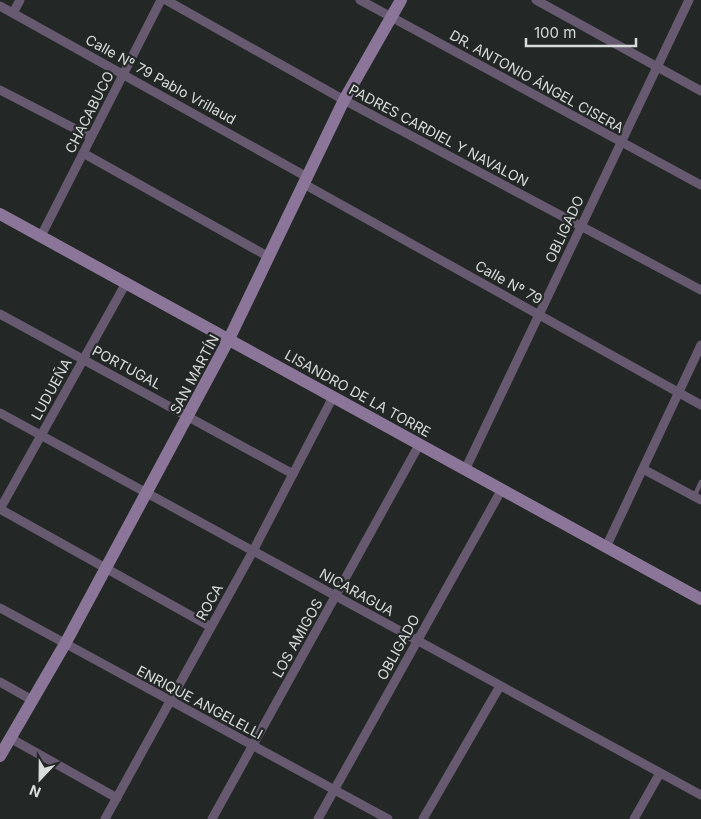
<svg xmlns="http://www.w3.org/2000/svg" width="701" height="819" viewBox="0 0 701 819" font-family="Inter,sans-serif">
<rect width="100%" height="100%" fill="#232827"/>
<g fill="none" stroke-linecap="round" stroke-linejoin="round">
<path stroke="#675a70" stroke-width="4.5" d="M694,497L701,482"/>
<g stroke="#675a70" stroke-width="9">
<path d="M166,0L344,100L701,290"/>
<path d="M360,0L701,185"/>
<path d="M536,0L701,91"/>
<path d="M0,6L307,177"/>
<path d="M13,13L20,0"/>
<path d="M0,90L91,137"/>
<path d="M83,153L269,257"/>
<path d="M304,184L701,405"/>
<path d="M41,236L161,0"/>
<path d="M0,314L293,474"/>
<path d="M0,413L701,795"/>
<path d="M643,469L701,500"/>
<path d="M465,470L689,0"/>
<path d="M0,509L126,283"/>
<path d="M0,509L211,627"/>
<path d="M606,547L701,345"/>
<path d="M0,608L388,819"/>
<path d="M0,682L32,700"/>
<path d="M10,738L117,798"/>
<path d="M105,819L253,551L333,397"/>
<path d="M212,819L419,445"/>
<path d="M318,819L502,489"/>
<path d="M423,819L500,686"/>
<path d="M634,819L660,773"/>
</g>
<g stroke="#8b7699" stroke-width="12">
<path d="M0,214L701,599"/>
<path d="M0,756L65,644L229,339L344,100L401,0"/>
</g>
</g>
<g text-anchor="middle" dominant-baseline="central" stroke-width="4.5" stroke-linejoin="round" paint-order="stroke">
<g font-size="14" fill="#d8dcdb" stroke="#232827">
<text transform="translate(161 79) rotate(29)">Calle Nº 79 Pablo Vrillaud</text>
<text transform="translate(537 81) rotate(29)">DR. ANTONIO ÁNGEL CISERA</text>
<text transform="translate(89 112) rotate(-63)">CHACABUCO</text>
<text transform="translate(439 135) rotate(28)">PADRES CARDIEL Y NAVALON</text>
<text transform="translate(564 229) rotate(-65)">OBLIGADO</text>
<text transform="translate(509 282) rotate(29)">Calle Nº 79</text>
<text transform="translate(127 367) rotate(28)">PORTUGAL</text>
<text transform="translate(194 374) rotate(-62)">SAN MARTÍN</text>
<text transform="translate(51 389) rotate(-61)">LUDUEÑA</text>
<text transform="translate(358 393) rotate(29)">LISANDRO DE LA TORRE</text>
<text transform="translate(357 592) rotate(29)">NICARAGUA</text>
<text transform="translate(209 602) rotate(-61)">ROCA</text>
<text transform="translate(297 638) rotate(-61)">LOS AMIGOS</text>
<text transform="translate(398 647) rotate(-61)">OBLIGADO</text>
<text transform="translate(200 702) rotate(28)">ENRIQUE ANGELELLI</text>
</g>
</g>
<g transform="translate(40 779) rotate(202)" stroke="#232827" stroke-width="4" paint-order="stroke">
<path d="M0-4L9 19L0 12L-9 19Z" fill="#d8dcdb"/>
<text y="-8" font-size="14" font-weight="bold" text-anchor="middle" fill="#d8dcdb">N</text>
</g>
<path d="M526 38v8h110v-8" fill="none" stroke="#d8dcdb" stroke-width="2.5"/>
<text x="534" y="38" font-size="15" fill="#d8dcdb" stroke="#232827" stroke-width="4" paint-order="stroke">100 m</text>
</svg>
